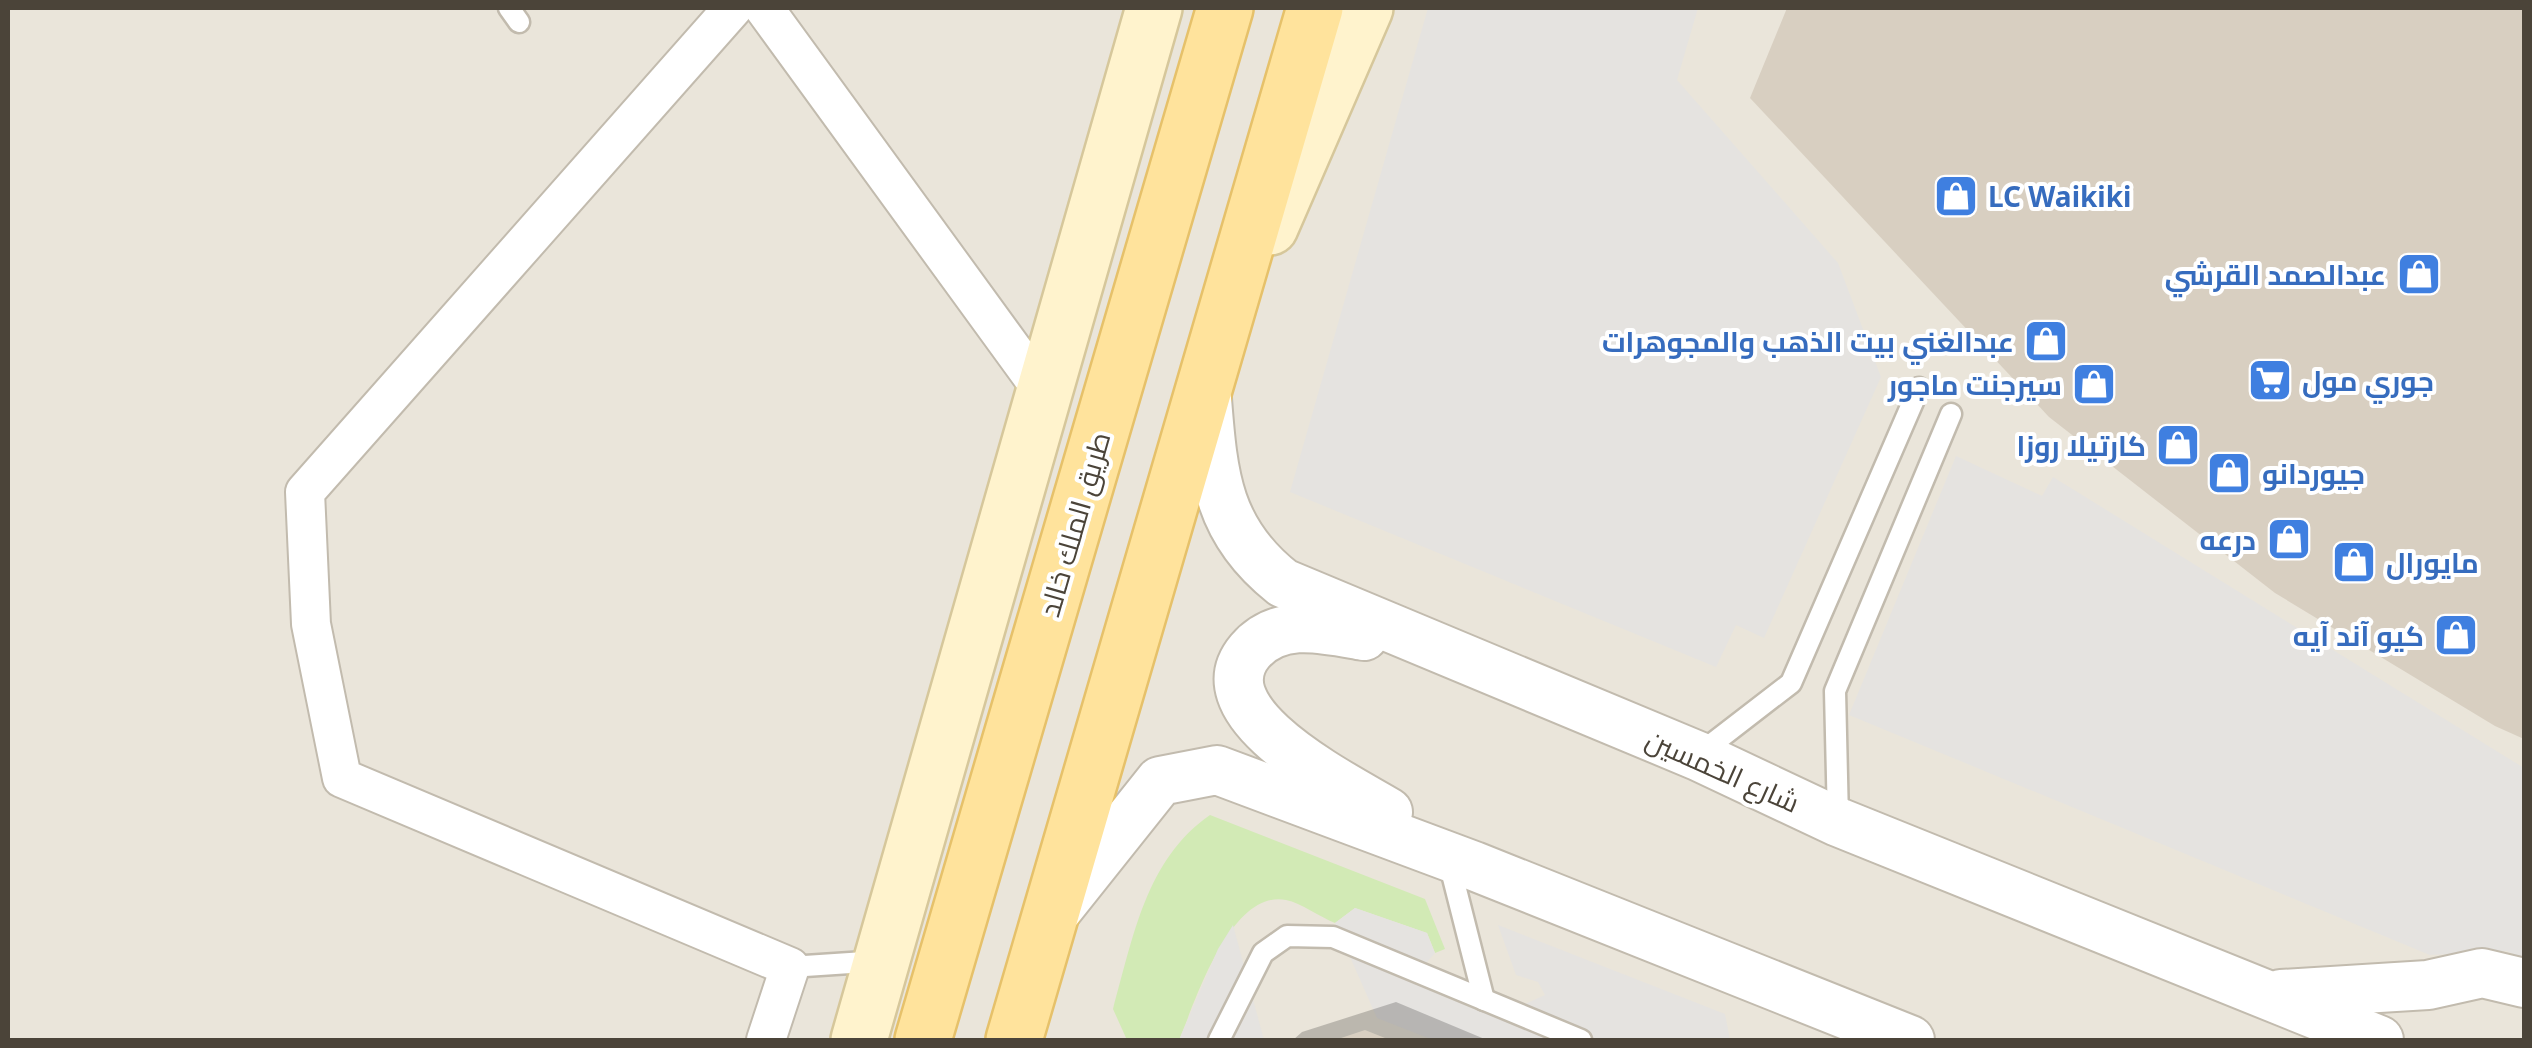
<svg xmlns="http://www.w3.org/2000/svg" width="2532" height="1048" viewBox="0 0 2532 1048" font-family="'Noto Sans',Cairo,sans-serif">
<rect width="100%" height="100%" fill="#f6f3ec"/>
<rect fill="#eae5da" x="8" y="8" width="2516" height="1032"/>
<path fill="#d2eab5" d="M1210,815L1425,899L1445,949L1435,953L1427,933L1355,908L1335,923C1320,917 1301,903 1286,900C1230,889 1195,1003 1179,1040H1127L1113,1009C1133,938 1146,859 1210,815Z"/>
<g fill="#e5e3e0">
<path d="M1428,8H1698L1677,80L1838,263L1881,377L1764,638L1736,625L1716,667L1290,492Z"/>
<path d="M1956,456L2042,496L2053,477L2524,768V960L2507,951L2430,955L1849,715Z"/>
<path d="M1355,908L1427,933L1435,953L1426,963L1510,1011L1545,995L1538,982L1516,975L1498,925L1725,1014L1730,1040H1433L1377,1018L1335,923Z"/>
<path d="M1233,925L1264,1040H1179L1218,949Z"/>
</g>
<g fill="#0003">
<path d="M1790,8H2524V736L2496,724L1753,98Z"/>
<path d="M1396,1002L1487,1040H1293L1302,1032Z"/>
</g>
<g fill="#d8cfc1">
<path d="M1787,8H2524V739L2495,726L2275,593L2049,417L1750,98Z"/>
<path d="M1365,1030L1390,1040H1335Z"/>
</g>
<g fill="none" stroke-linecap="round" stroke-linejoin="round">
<g stroke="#c2bbae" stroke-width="25">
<g id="service">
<path d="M509,8L519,22"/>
<path d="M1699,754L1791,683L1919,388"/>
<path d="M1838,820L1835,691L1951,414"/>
<path d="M1448,858L1484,1000"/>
<path d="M790,967L880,961"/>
<path d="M1219,1040L1263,953L1287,936L1333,937L1581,1040"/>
</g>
</g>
<g stroke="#c2bbae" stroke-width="42">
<g id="minor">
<path d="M733,8L305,492L311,624L342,778L790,967L766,1040"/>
<path d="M764,8L1045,394"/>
</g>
</g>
<g stroke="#c2bbae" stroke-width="52">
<g id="tertiary">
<path d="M1207,399C1213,477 1218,532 1283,583L1698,756L1838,822L2379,1040"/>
<path d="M1364,636C1324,629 1279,617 1250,651C1197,714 1345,786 1388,812"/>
<path d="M1058,909L1160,781L1217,770L1474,866L1910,1040"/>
<path d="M2281,994L2428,985L2482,973L2524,983"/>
</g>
</g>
<g stroke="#d6c79b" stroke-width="60">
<g id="secondary">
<path d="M1270,227L1365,8"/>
<path d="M859,1040L1154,8"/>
</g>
</g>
<g stroke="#e6c16a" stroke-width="60">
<g id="primary">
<path d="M923,1040L1225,8"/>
<path d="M1014,1040L1315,8"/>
</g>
</g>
<use href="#service" stroke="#fff" stroke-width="20"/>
<use href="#minor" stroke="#fff" stroke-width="38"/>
<use href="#tertiary" stroke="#fff" stroke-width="48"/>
<use href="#secondary" stroke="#fff3cd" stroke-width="55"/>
<use href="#primary" stroke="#ffe39c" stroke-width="55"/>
</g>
<defs>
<g id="shop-square" transform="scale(2.25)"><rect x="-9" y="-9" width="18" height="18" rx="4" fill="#3f7fe0" stroke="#fff"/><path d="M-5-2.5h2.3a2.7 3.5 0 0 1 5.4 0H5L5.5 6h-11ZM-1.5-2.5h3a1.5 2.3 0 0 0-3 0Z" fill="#fff"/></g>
<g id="supermarket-square" transform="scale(2.25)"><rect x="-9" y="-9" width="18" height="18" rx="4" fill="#3f7fe0" stroke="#fff"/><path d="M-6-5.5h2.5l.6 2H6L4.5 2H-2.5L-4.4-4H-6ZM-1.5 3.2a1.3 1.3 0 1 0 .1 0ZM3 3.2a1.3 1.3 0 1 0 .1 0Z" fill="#fff"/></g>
</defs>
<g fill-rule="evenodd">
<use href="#shop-square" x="1956" y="196"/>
<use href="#shop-square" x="2419" y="274"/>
<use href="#shop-square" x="2046" y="341"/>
<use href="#supermarket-square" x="2270" y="380"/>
<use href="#shop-square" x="2094" y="384"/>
<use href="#shop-square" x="2178" y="445"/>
<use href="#shop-square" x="2229" y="473"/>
<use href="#shop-square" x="2289" y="539"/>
<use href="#shop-square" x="2354" y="562"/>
<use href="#shop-square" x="2456" y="635"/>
</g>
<g text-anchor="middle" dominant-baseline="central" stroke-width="8" stroke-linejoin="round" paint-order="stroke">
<g font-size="28" font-weight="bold" fill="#366cbe" stroke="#fff" text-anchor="end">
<text x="1988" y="196" text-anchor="start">LC Waikiki</text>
<text x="2386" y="274">عبدالصمد القرشي</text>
<text x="2014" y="341">عبدالغني بيت الذهب والمجوهرات</text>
<text x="2302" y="380" text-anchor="start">جوري مول</text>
<text x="2062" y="384">سيرجنت ماجور</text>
<text x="2146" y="445">كارتيلا روزا</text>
<text x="2262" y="473" text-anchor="start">جيوردانو</text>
<text x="2256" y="539">درعه</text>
<text x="2386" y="562" text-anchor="start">مايورال</text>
<text x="2424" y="635">كیو آند آیه</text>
</g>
<g font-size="28" fill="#4b4439" stroke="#fff">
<text transform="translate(1074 524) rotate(-74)">طريق الملك خالد</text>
<text transform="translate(1723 770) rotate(24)">شارع الخمسين</text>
</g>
</g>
<rect width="2532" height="1048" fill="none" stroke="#4b4439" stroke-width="20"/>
</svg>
